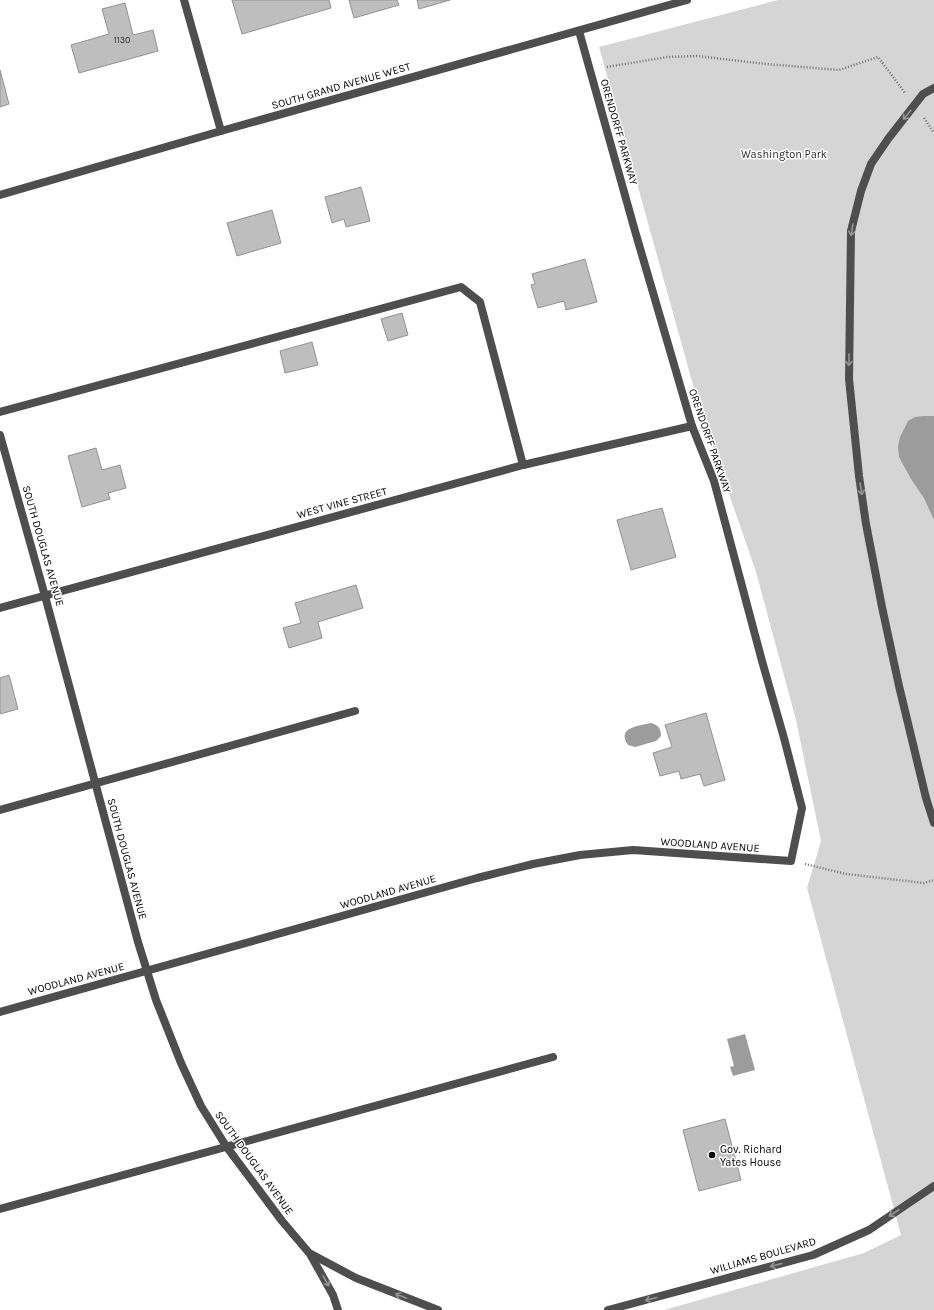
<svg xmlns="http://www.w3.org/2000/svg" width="934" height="1310" viewBox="0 0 934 1310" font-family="Karla,sans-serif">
<rect width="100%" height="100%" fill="#fff"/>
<path fill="#d5d5d5" d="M778,0H934V1310H664L864,1253L901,1235L807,888L821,841L796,720L756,572L700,410L599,47Z"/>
<g fill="#9c9c9c">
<path d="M923,416H934V520L924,498L911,479L899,457L898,447L900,437L908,421L915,417Z"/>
<path d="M651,723C658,725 661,728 661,736L656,741L635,747L628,745C616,727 639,726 651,723Z"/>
<path d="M745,1034L755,1070L733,1076L730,1067L734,1066L727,1039Z"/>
</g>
<g fill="#bebebe" stroke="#929292">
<path d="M232,0H329L331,8L242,34Z"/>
<path d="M349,0H397L399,5L354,18Z"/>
<path d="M417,0H450L419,9Z"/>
<path d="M125,3L133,35L153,30L158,51L79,73L71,45L109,34L102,9Z"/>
<path d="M0,70L9,104L0,107Z"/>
<path d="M361,187L370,221L346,227L344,219L332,223L325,197Z"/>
<path d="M272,210L281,243L237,256L227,223Z"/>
<path d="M585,259L597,302L566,310L564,301L538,308L531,285L535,284L532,274Z"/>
<path d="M402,313L408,335L388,341L381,319Z"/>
<path d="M312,342L318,365L285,373L280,351Z"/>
<path d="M96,448L102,470L120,465L126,488L108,493L110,499L82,507L68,456Z"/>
<path d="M662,508L676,557L631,570L617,520Z"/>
<path d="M356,585L363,608L318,622L322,638L289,648L283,628L301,623L295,603Z"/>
<path d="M9,675L18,709L0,714V678Z"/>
<path d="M706,713L725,780L704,786L700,774L681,779L679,771L660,776L653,753L672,747L665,725Z"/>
<path d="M725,1119L741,1180L699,1191L683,1130Z"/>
</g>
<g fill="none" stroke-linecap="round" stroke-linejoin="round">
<g stroke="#707070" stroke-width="2.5" stroke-dasharray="1 2" stroke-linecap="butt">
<path d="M607,67L667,57L697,56L766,64L839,70L878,57L905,93"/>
<path d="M924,118L934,133"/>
<path d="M805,864L846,874L924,883L934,880"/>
</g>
<g stroke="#4e4e4e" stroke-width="8">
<path d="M0,412L461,287L480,302L523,465"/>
<path d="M0,810L355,711"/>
<path d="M0,1209L553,1057"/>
</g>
<g stroke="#4e4e4e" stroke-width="8">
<path d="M184,0L221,131"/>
<path d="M934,88L923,94L888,139L871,164L861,191L851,231L849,379L859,476L866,524L882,607L899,686L926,798L934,823"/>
<path d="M0,195L221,131L687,0"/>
<path d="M0,435L45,596L138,942L156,1000L181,1063L201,1106L226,1146L282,1221L310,1254L333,1295L338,1310"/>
<path d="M0,608L523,465L692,426"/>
<path d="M0,1012L477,878L533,864L580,855L633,850L791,861L802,808L784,738L762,661L714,481L692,426L635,231L579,31"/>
<path d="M311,1254L356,1278L438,1310"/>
<path d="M608,1310L813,1255L869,1230L934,1186"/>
</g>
</g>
<defs><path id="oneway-shaft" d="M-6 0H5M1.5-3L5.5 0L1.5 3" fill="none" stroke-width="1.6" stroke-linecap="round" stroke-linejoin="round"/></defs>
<g stroke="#959595">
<use href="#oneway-shaft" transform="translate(907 115) rotate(129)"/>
<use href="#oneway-shaft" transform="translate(852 230) rotate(99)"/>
<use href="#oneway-shaft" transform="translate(849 360) rotate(91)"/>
<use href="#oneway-shaft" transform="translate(861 489) rotate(81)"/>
<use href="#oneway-shaft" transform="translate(894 1213) rotate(147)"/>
<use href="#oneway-shaft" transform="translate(776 1265) rotate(165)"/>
<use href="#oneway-shaft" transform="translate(326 1281) rotate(60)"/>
<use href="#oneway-shaft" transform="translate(401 1296) rotate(-159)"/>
<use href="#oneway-shaft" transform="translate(651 1299) rotate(165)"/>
</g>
<circle fill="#000" stroke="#fff" stroke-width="1.5" cx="712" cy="1155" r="4"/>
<g text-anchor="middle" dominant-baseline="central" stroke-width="3" stroke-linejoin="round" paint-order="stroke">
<g font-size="9" fill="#303030">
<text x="122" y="40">1130</text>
</g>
<g font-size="11" fill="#000" stroke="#fff">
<text transform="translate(341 86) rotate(-16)">SOUTH GRAND AVENUE WEST</text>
<text transform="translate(619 132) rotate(74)">ORENDORFF PARKWAY</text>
<text transform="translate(710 441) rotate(71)">ORENDORFF PARKWAY</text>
<text transform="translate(342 503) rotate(-15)">WEST VINE STREET</text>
<text transform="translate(43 546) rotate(74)">SOUTH DOUGLAS AVENUE</text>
<text transform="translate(710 845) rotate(4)">WOODLAND AVENUE</text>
<text transform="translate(127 859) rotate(75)">SOUTH DOUGLAS AVENUE</text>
<text transform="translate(388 892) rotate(-16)">WOODLAND AVENUE</text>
<text transform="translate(76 979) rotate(-15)">WOODLAND AVENUE</text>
<text transform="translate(254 1163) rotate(54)">SOUTH DOUGLAS AVENUE</text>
<text transform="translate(763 1256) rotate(-16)">WILLIAMS BOULEVARD</text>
</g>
<g font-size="11" fill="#2c2c2c" stroke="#fff">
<text x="784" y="154">Washington Park</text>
</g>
<g font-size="11" fill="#000" stroke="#fff" text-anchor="start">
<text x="720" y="1149">Gov. Richard<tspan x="720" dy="13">Yates House</tspan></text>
</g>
</g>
</svg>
